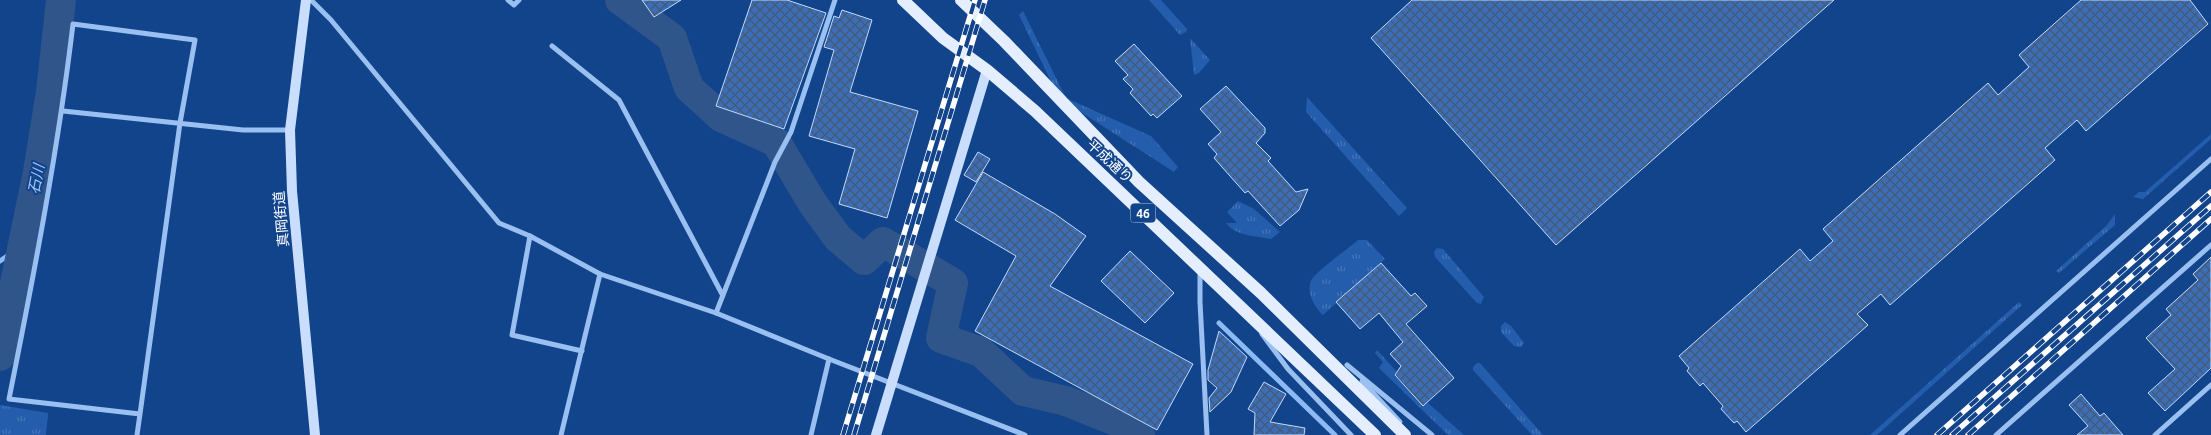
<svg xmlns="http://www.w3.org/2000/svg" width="2211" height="435" viewBox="0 0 2211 435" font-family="Ubuntu,'Noto Sans JP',sans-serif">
<defs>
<pattern id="grass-tufts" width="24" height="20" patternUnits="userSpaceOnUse" patternTransform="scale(1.25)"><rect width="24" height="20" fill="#245dac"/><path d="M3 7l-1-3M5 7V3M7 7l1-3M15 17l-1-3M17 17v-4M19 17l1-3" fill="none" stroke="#4575b8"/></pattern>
<pattern id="building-cross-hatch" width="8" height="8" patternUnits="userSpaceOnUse" patternTransform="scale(1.25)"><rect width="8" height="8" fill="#3b6eb6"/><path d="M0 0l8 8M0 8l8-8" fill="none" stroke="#455a76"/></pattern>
</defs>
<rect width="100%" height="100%" fill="#12448c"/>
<g fill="url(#grass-tufts)">
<path d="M1149,0H1161L1187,29L1186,32L1180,35Z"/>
<path d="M1023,11L1066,98L1151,136L1178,167L1174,172L1059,98L1019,15Z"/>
<path d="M1190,38L1210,60L1199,73L1194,75Z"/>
<path d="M1307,97L1407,208L1399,216L1306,112Z"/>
<path d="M2211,134V139L2143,199L2133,197L2139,192H2145Z"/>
<path d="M1238,201L1254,209L1280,232L1271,239C1256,236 1235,236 1226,223H1237L1227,212Z"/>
<path d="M2115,214V225L2059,273L2056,271L2107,225Z"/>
<path d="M1358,240H1367L1385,259L1323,315C1314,307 1305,291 1312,279C1319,269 1348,249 1358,240Z"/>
<path d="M1437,248L1443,249L1484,297L1481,304L1477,303L1435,257L1434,252Z"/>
<path d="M2019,302L2022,305L1877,435H1870Z"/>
<path d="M1505,322L1511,326L1524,343L1521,347L1514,346L1501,332V326Z"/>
<path d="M1377,350L1397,372L1395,376L1422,405L1427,402L1464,435H1448L1379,368L1383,362L1375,353Z"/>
<path d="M1477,363H1480L1543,435H1532L1473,370V367Z"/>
<path d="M0,405L48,413L46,435H0Z"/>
</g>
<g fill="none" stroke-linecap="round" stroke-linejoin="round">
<g stroke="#8cbaf4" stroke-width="5">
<path d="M0,261L22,246"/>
<path d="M1219,323L1335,435"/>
</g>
<g stroke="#30558b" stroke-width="30">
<path d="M620,0L672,38L689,88L721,117L776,142L813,204L838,238L864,260L883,242L953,283L941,338L981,352L1023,391L1066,401L1131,427L1140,435"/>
<path d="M0,356L38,172L51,92L61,0"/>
</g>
</g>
<g fill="url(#building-cross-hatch)" stroke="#c1dafc">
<path d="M642,0H681L654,17Z"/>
<path d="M752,0H787L826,13L784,129L716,106Z"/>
<path d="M1412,0H1834L1556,245L1371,38Z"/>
<path d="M2081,0H2190L2208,24L2086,131L2077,120L2045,148L2055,160L1890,305L1881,294L1857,314L1868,325L1746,432L1737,421L1734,423L1721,409L1723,406L1703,383L1700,386L1687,371L1689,368L1679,356L1800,249L1810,261L1833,241L1823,229L1988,83L1998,95L2029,67L2019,55Z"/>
<path d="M842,10L872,20L850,92L918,111L887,218L839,204L855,149L809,136L834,50L824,47L834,16L839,18Z"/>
<path d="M1134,44L1182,96L1157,118L1153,114L1151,116L1130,93L1133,89L1123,79L1128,75L1115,61Z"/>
<path d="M1226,86L1265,128V133L1256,143L1271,158L1268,161L1296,192L1308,189L1299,210L1280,226L1248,191L1245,193L1214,158L1217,154L1208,144L1221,132L1200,109Z"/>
<path d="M978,152L990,159L976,182L964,175Z"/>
<path d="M983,172L1055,214L1086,236L1050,286L1193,364L1157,430L975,331L1016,256L955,220Z"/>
<path d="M1130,251L1174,293L1145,323L1101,281Z"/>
<path d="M2211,257V368L2165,411L2148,393L2175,369L2146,338L2171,315L2166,309L2198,280L2193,274Z"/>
<path d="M1381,263L1411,296L1415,293L1427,306L1406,324L1454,378L1423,406L1395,375L1401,366L1390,354L1403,342L1379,313L1360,329L1336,302Z"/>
<path d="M1219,331L1247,357L1231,392L1210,412L1209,398L1217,388L1208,380V370Z"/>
<path d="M1264,382L1286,394L1270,422L1305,428L1304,435H1254L1255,413L1248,409Z"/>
<path d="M2081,394L2100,416L2104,413L2123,435H2077L2088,426L2069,405Z"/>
</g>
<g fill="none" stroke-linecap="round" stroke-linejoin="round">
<g stroke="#9abff1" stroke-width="5">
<path d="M311,0L331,20L499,223L530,236L600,274L716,313L829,359L1025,435"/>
<path d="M508,0L514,5L519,0"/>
<path d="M552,46L619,100L722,294"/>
<path d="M63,111L243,130H290"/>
<path d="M530,236L512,335L582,351"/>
<path d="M1200,271V302L1207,435"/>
<path d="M716,313L775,162L791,132L835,0"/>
<path d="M1262,334L1288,369L1351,435"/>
<path d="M1347,365L1432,435"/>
<path d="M1362,381L1400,422"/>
<path d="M137,435L140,414L180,123L195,40L73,24C58,150 34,274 9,399L140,414"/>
<path d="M561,435L600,274"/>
<path d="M811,435L829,359"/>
<path d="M1900,435L2211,159"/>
<path d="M1996,435L2211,245"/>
<path d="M2155,435L2211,385"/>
</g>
<g stroke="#c9ddfc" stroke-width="10">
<path d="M306,0L290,130L292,191L315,435"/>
<path d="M876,435L987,70"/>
</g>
<g stroke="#e4eeff" stroke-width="12">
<path d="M903,0L943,38L987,70L1035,111L1375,435"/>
<path d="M961,0L1004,41L1139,182L1261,293L1405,435"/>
</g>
<g stroke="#fff" stroke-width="5.5">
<g id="rail">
<path d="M843,435L975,0"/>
<path d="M854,435L985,0"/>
<path d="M1937,435L2211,192"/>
<path d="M1952,435L2211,206"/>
<path d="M1968,435L2211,219"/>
</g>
</g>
<use href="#rail" stroke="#12448c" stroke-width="4" stroke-dasharray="11" stroke-linecap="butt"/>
</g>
<g text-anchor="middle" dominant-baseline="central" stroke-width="4" stroke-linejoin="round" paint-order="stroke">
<rect fill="#12448c" stroke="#b8c7dc" stroke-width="1" x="1130.5" y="203.5" width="25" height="19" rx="4"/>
<g font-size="12" font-weight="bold" fill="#fff">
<text x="1143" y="213">46</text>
</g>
<g font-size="14" fill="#fff" stroke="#12448c">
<text transform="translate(1110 161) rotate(43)">平成通り</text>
<text transform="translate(281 219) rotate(-95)">真岡街道</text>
</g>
<g font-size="15" font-style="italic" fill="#a6c9f8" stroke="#12448c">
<text transform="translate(36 179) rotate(-79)">石川</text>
</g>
</g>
</svg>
